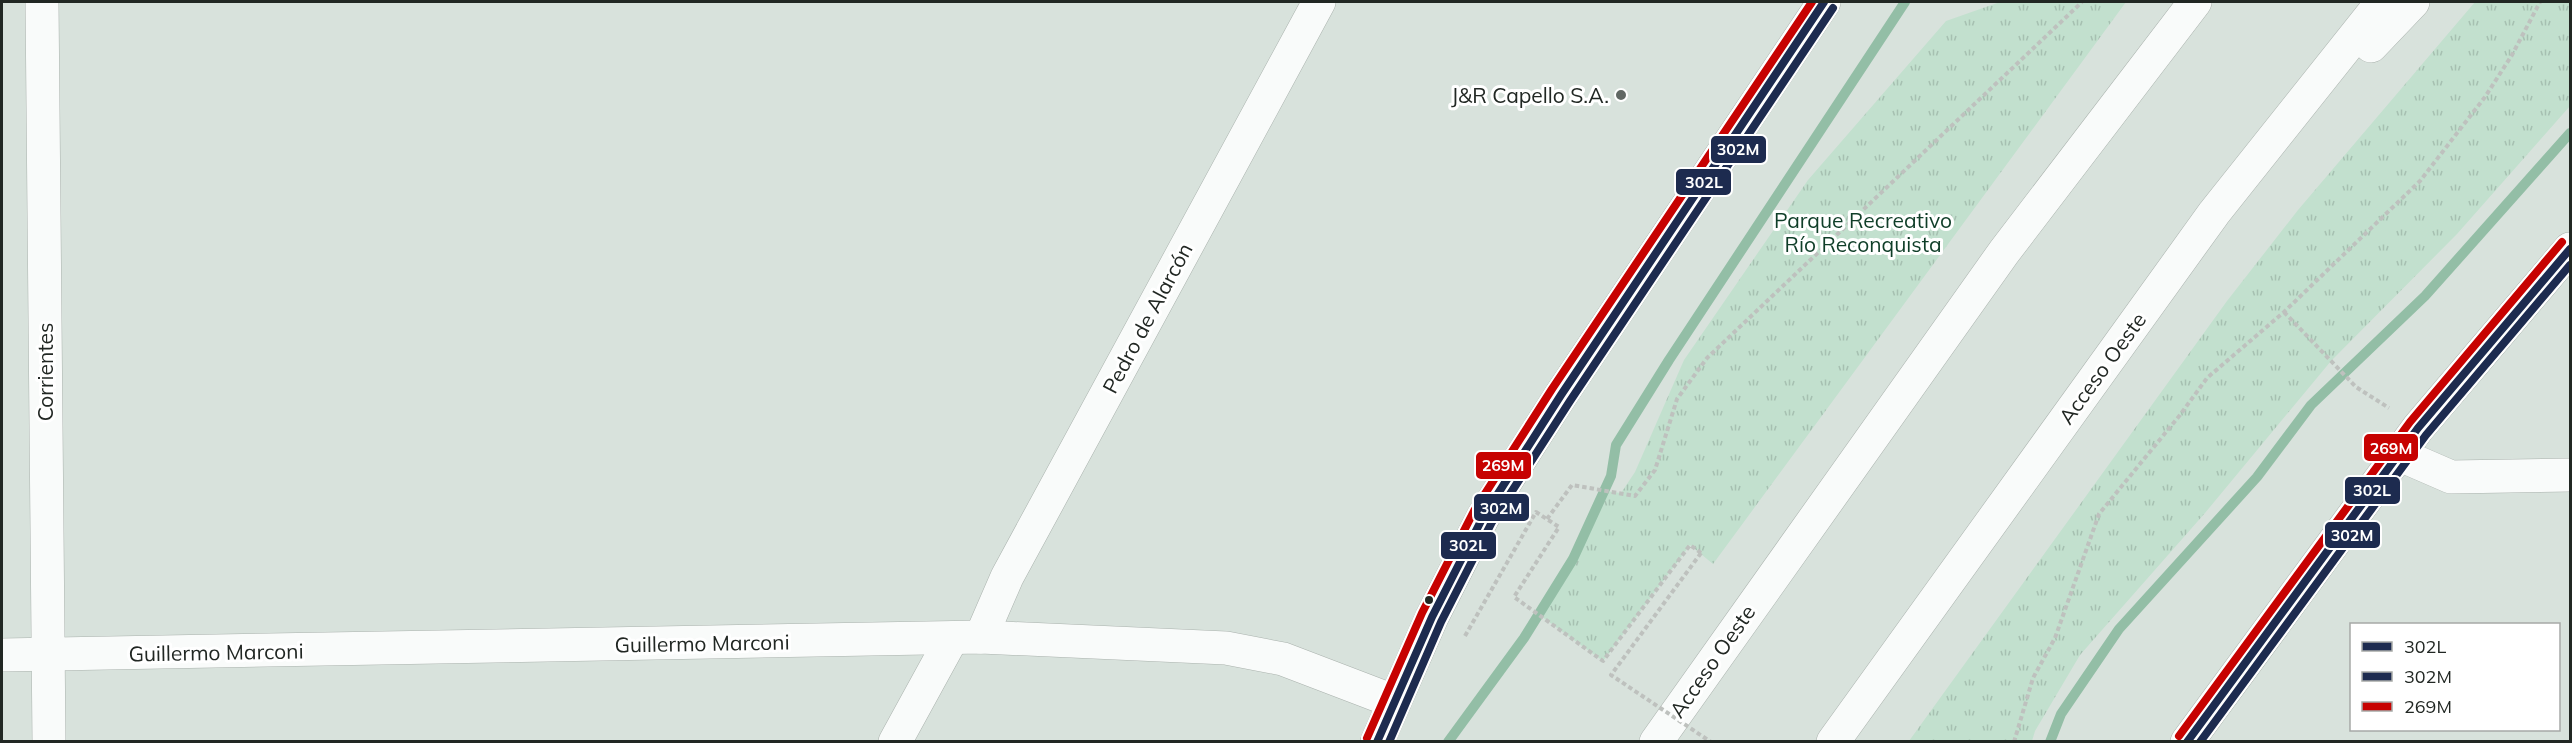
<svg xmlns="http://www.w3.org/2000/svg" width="2572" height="743" viewBox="0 0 2572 743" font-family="Mulish,sans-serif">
<defs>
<pattern id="park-tufts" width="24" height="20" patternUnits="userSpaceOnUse" patternTransform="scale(1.5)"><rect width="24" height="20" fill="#c2e0ce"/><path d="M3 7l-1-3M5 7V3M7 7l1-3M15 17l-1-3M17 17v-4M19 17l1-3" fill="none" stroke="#a6c0b1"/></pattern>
</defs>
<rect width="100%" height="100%" fill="#d8e2dc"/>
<g fill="url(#park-tufts)">
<path d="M2000,2H2126L1713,564L1690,545L1603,661L1538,614L1573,559L1604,491L1621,493L1635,472L1684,360L1808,180L1946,21Z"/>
<path d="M2475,2H2570V106L2457,234L2331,361L2205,513L2080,655L2035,731L2032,741H1909L2227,301L2298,210Z"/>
</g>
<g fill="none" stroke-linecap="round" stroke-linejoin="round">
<g stroke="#93bea6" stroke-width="10">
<path d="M1448,742L1524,638L1573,559L1611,476L1616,445L1669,360L1905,2"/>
<path d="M2050,742L2061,714L2119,629L2257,477L2311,405L2425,296L2570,133"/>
</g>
<g stroke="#aab2ad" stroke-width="34">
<g id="street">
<path d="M42,2L49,742"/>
<path d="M2398,454L2451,477L2570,475"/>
<path d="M981,637L1007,577L1319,2"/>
<path d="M2,655L981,637L1226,648L1283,659L1393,701"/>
<path d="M895,742L952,638"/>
</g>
</g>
<g stroke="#aab2ad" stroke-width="34">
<g id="secondary">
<path d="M1377,742L1432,617L1483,517L1561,395L1824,2"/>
<path d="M2187,742L2418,428L2570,249"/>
</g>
</g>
<g stroke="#aab2ad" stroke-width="34">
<g id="highway">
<path d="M2371,46L2413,2"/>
<path d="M1656,742L2004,252L2195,2"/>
<path d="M1833,742L2214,213L2382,2"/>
</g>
</g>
<g stroke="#bec1be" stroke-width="4" stroke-dasharray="4.5 3" stroke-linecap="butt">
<path d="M2284,312L2356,387L2389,408"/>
<path d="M1547,519L1572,485L1635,496L1655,470L1677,399L1707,358L2082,2"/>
<path d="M1465,636L1536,512L1559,527L1514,597L1603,661L1690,545L1701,553"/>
<path d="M2014,742L2033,678L2055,638L2099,514L2180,415L2207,378L2284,312L2420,181L2485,97L2512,55L2540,2"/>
</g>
<use href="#street" stroke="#f9fbfa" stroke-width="33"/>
<use href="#secondary" stroke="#f9fbfa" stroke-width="33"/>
<use href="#highway" stroke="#f9fbfa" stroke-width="33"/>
<path stroke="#bec1be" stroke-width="4" stroke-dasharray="4.5 3" stroke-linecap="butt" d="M1701,553L1611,675L1711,742"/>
<g stroke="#fff" stroke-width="12">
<g id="bus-1">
<path d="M1377,742L1432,617L1483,517L1561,395L1824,2"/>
<path d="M2187,742L2418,428L2570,249"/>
</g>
</g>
<g stroke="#fff" stroke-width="12">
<g id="bus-2">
<path d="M1389,742L1441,622L1492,522L1570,401L1833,8"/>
<path d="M2200,742L2426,435L2570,265"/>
</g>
</g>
<g stroke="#fff" stroke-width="12">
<g id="bus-3">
<path d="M2179,736L2410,422L2562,242"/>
<path d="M1367,738L1422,613L1474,511L1552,389L1812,2"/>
</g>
</g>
<use href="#bus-1" stroke="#1d2b4f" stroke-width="8"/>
<use href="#bus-2" stroke="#1d2b4f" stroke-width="8"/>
<use href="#bus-3" stroke="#c70201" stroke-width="8"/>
</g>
<circle fill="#616864" stroke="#fff" stroke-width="2" cx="1621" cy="95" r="6"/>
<circle fill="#212723" stroke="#fff" stroke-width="2" cx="1429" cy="600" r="5"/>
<g text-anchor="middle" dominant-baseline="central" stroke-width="6" stroke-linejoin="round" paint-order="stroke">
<g font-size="21" fill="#212723" stroke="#fff" text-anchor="end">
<text x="1609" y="95">J&amp;R Capello S.A.</text>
</g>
<g font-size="21" fill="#0f3e28" stroke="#fff">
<text x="1863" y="220">Parque Recreativo<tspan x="1863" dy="24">Río Reconquista</tspan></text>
</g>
<g font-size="21" fill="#212723" stroke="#fff">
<text transform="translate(1147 318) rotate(-62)">Pedro de Alarcón</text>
<text transform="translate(2102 368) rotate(-54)">Acceso Oeste</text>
<text transform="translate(45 372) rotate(-90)">Corrientes</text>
<text transform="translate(702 643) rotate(-1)">Guillermo Marconi</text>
<text transform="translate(216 652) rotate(-1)">Guillermo Marconi</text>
<text transform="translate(1712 661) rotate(-55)">Acceso Oeste</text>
</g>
</g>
<g stroke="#fff" stroke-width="2">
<rect x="1710" y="135" width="57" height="29" rx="6" fill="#1d2b4f"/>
<rect x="1675" y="168" width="57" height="28" rx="6" fill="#1d2b4f"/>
<rect x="2363" y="433" width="56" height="29" rx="6" fill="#c70201"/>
<rect x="1475" y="451" width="57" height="29" rx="6" fill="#c70201"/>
<rect x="2344" y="476" width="57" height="29" rx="6" fill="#1d2b4f"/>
<rect x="1473" y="493" width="57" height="29" rx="6" fill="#1d2b4f"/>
<rect x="2324" y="521" width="57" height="28" rx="6" fill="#1d2b4f"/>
<rect x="1440" y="531" width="57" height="29" rx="6" fill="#1d2b4f"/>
</g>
<g font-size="16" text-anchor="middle" font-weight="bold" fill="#fff">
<text x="1738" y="155">302M</text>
<text x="1704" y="188">302L</text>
<text x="2391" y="454">269M</text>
<text x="1503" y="471">269M</text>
<text x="2372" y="496">302L</text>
<text x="1501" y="514">302M</text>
<text x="2352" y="541">302M</text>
<text x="1468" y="551">302L</text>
</g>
<rect width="2572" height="743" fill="none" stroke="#212723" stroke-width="6"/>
<rect x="2350" y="623" width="210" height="108" fill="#ffffff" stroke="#a6a9a7" stroke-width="1.5"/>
<rect x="2362" y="642" width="30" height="9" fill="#1d2b4f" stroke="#a6a9a7" stroke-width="1.5"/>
<text x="2404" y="653" font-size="18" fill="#212723">302L</text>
<rect x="2362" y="672" width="30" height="9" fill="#1d2b4f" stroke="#a6a9a7" stroke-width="1.5"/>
<text x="2404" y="683" font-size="18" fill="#212723">302M</text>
<rect x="2362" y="702" width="30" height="9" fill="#c70201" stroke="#a6a9a7" stroke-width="1.5"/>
<text x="2404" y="713" font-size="18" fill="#212723">269M</text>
</svg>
